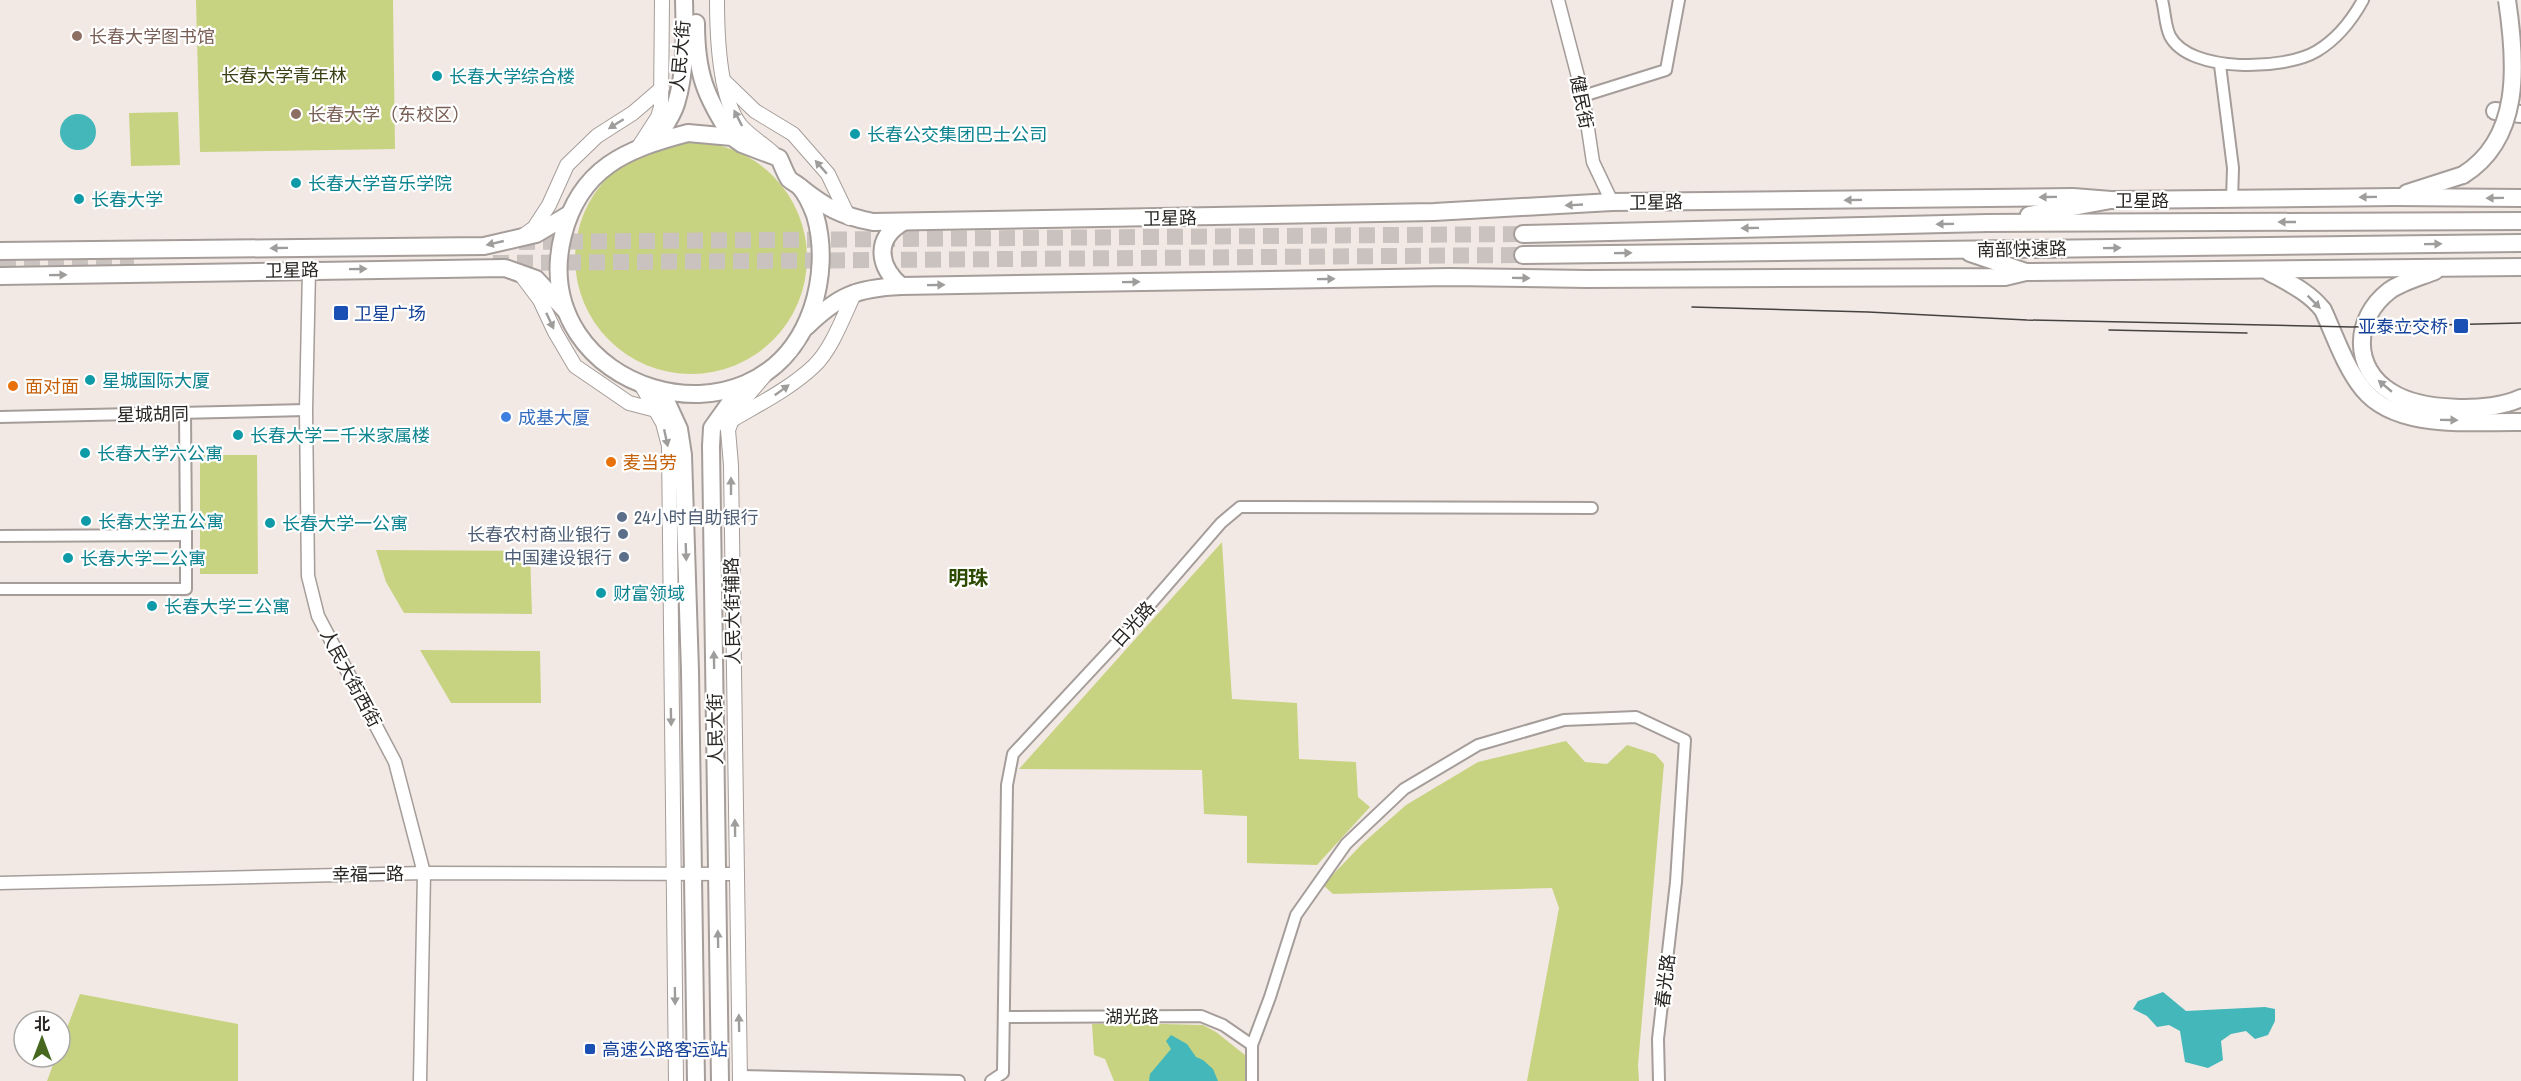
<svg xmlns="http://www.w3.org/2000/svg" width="2521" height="1081" viewBox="0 0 2521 1081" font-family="'Archivo Narrow','Noto Sans SC',sans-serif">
<rect width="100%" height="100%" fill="#f2e9e5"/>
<g fill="#c8d381">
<path d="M196,0H393L395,149L200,152Z"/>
<path d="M178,112L180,165L131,166L129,113Z"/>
<circle cx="691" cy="258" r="116"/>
<path d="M257,455L258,574H200V455Z"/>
<path d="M1222,542L1232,699L1297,703L1299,759L1356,762L1358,797L1370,807L1317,865L1247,863V816L1204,814L1202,770L1019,769Z"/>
<path d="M376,550L530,551L532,614L404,613L386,582Z"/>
<path d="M420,650L540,651L541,703H451Z"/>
<path d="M1566,741L1585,762L1607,764L1627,745L1655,754L1664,764L1638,1065L1639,1081H1527L1559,908L1552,888L1333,894L1323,885L1362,844L1406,805L1478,762Z"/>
<path d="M80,994L238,1024V1081H47L56,1057H60V1046Z"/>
<path d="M1123,1023L1203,1025L1216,1032L1245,1055V1081H1114L1105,1059L1094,1055L1092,1024Z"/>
</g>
<g fill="#43b7ba">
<circle cx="78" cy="132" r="18"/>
<path d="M2163,992L2186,1011L2265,1007L2275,1009V1021L2268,1035L2255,1039L2246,1031L2231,1034L2221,1041L2223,1060L2208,1068L2185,1062L2180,1031L2169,1025L2157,1027L2147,1016L2133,1009L2138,1001Z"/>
<path d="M1171,1035L1187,1044L1196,1057L1203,1060L1213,1069L1218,1081H1149L1150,1074L1171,1049L1166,1041Z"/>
</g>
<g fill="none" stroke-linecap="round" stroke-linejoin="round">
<g stroke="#cac2be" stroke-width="16" stroke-dasharray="16 8" stroke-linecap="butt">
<path d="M519,242L1523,234"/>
<path d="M493,263L1523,255"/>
<path d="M0,267L134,266"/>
</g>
<g stroke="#a59d99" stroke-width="14">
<g id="minor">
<path d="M2162,0C2165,11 2165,26 2170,36C2190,74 2286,70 2317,51C2337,39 2352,20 2363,0"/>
<path d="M2220,65L2233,168L2232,200"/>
<path d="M1583,96L1666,70L1679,0"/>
<path d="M0,417L306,410"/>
<path d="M0,536L186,535L185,414"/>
<path d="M0,589H186V535"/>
<path d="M1005,1017L1201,1016L1223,1025L1252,1045"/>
<path d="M740,1076L959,1081"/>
<path d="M991,1081L1003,1073L1007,785L1013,754L1122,637L1221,523L1240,507L1592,508"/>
<path d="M1252,1081V1045L1270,997L1296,915L1346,844L1404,789L1478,745L1564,720L1636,717L1685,740L1676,882L1658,1039L1659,1081"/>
</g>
</g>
<g stroke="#a59d99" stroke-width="15">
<g id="tertiary">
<path d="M1558,0L1583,96L1593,162L1612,202"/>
<path d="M309,270L306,410L308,576L318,616L395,762L424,873L420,1081"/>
<path d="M0,883L424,873L736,874"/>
</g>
</g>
<g stroke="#a59d99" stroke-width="16">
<g id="secondary">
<path d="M717,0C717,34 719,99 741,126C750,136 763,144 773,153"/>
<path d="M723,80L755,111L793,134L828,174L849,218"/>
<path d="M636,151L658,117L661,107L662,0"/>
<path d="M523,236L534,228L549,205L567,165L597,136L633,113L662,88"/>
<path d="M519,272L540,300L555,332L575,366L629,403L656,410"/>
<path d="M642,386L663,423L669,446L676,1081"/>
<path d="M732,420C759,404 791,388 814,366C832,349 844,315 855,292"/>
<path d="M740,1081L731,465L728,430L736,409L765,375"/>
</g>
</g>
<g stroke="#a59d99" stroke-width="20">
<g id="primary">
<path d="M696,23C696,73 705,96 732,137"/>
<path d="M2495,111L2521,114"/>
<path d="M688,133L732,137L742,144L779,158C782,164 785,173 789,179C792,182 797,184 800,187C806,194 812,207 815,215C824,245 822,280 812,309C759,462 524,391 563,235C580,168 626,149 688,133Z"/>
<path d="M655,142C662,130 672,117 676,104C686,71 685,35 684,0"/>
<path d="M800,187C825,207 841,216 873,222L1434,212L1612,202L2073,197L2111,200L2395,197L2521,198"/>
<path d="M2407,193L2463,175"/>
<path d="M0,251L484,246L536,234L568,215"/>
<path d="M2435,271C2420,277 2401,282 2389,291C2354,318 2351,368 2391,392C2420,411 2490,413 2521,398"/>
<path d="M2269,272C2289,283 2309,292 2323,310C2335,336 2345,367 2363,389C2397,431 2472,421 2521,422"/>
<path d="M0,276L505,268L536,279L566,311"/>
<path d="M901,286C878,266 874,239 903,222"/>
<path d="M806,327C838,296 856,288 901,286L1449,277L1587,279L2005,277L2026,272L2521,267"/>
<path d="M662,392L679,429L683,455L690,671L696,1081"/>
<path d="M720,1081L711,446L712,428L742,386"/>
</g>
</g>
<g stroke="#a59d99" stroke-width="20">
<g id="trunk">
<path d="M2029,215L2111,200"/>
<path d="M1523,234L1987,223L2521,221"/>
<path d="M1970,253L2026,272"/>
<path d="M1523,255L2521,243"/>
</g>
</g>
<use href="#minor" stroke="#fff" stroke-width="10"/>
<use href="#tertiary" stroke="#fff" stroke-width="12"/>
<use href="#secondary" stroke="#fff" stroke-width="14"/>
<use href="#primary" stroke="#fff" stroke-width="16"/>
<use href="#trunk" stroke="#fff" stroke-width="16"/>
<g stroke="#46423f" stroke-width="1.5">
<path d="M1692,307L1868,312L2027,320L2352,327L2521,323"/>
<path d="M2109,330L2247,333"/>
</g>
<g stroke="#a59d99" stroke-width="20" stroke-linecap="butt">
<path id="primary-bridge" d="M2463,175C2521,139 2517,66 2507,0"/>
</g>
<use href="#primary-bridge" stroke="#fff" stroke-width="16"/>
</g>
<defs><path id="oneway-solid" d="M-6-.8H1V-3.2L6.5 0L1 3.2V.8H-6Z" transform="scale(1.5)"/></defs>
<g fill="#9e9d9c">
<use href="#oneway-solid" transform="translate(738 118) rotate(-117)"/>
<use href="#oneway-solid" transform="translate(616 124) rotate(148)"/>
<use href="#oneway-solid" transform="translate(821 167) rotate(-131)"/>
<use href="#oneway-solid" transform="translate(2048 197) rotate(179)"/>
<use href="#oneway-solid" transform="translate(2368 197) rotate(179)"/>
<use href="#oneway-solid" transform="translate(2495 198) rotate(179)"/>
<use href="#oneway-solid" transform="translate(1853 200) rotate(179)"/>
<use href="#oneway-solid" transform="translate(1574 205) rotate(177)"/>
<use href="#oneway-solid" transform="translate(2287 222) rotate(180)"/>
<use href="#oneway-solid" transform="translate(1945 224) rotate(179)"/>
<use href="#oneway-solid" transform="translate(1750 228) rotate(179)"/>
<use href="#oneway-solid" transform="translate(495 243) rotate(167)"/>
<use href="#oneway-solid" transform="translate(2433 244) rotate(-1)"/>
<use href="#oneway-solid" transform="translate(279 248) rotate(179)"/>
<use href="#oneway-solid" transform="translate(2112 248) rotate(-1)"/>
<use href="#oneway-solid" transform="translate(1623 253) rotate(-1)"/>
<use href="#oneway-solid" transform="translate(358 269) rotate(-1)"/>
<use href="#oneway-solid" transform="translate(58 275) rotate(-1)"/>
<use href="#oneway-solid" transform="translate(1521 278) rotate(1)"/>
<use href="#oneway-solid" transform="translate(1326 279) rotate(-1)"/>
<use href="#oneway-solid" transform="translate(1131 282) rotate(-1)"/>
<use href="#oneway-solid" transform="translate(936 285) rotate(-1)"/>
<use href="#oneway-solid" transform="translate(2314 302) rotate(45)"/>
<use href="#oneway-solid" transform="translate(550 321) rotate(65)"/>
<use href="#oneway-solid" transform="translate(2385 386) rotate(-140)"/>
<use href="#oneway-solid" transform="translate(782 390) rotate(-36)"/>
<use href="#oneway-solid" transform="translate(2449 420) rotate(1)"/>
<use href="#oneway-solid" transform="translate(666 438) rotate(78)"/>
<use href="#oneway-solid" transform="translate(731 486) rotate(-90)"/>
<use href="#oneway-solid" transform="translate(686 552) rotate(88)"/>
<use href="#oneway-solid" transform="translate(714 660) rotate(-91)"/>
<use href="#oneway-solid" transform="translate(671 717) rotate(89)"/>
<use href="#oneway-solid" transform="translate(735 828) rotate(-91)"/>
<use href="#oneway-solid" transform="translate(718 939) rotate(-91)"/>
<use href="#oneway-solid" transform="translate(675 996) rotate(89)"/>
<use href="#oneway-solid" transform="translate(739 1023) rotate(-91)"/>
</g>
<g fill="#8d6e63" stroke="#fff" stroke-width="2">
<circle cx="77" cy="36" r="6"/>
<circle cx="296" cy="114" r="6"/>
</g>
<g fill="#0f9aa8" stroke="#fff" stroke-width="2">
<circle cx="437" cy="76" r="6"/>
<circle cx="855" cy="134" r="6"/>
<circle cx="296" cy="183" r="6"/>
<circle cx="79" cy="199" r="6"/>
<circle cx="90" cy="380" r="6"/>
<circle cx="238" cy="435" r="6"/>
<circle cx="85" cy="453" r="6"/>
<circle cx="86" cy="521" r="6"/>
<circle cx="270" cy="523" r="6"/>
<circle cx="68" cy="558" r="6"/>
<circle cx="601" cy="593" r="6"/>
<circle cx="152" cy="606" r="6"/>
</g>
<g fill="#1a4fb4" stroke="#fff" stroke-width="2">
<rect x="333" y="305" width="16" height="16" rx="3"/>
<rect x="2453" y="318" width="16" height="16" rx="3"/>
<rect x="584" y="1043" width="12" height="12" rx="3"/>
</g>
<g fill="#e8710a" stroke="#fff" stroke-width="2">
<circle cx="13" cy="386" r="6"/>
<circle cx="611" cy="462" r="6"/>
</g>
<circle fill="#3f7fe0" stroke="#fff" stroke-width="2" cx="506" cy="417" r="6"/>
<g fill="#5c6f8a" stroke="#fff" stroke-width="2">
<circle cx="622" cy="517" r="6"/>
<circle cx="623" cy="534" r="6"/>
<circle cx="624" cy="557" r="6"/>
</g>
<g text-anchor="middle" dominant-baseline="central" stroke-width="4.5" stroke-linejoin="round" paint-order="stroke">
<g font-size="18" fill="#785e54" stroke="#fff" text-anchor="start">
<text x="89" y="36">长春大学图书馆</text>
<text x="308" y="114">长春大学（东校区）</text>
</g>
<g font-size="18" fill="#282523" stroke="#fff">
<text transform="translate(680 56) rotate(-85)">人民大街</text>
<text transform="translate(1582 102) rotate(79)">健民街</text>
<text x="2142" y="200">卫星路</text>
<text transform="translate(1656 202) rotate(-1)">卫星路</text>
<text transform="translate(1170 218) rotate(-1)">卫星路</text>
<text transform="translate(2022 249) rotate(-1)">南部快速路</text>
<text transform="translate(292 270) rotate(-1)">卫星路</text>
<text transform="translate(153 414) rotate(-1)">星城胡同</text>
<text transform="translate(732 611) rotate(-91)">人民大街辅路</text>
<text transform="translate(1133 624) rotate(-48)">日光路</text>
<text transform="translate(351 678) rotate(62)">人民大街西街</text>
<text transform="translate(715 729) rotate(-91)">人民大街</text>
<text transform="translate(368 874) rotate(-1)">幸福一路</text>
<text transform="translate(1665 981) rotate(-83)">春光路</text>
<text x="1132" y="1016">湖光路</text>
</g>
<g font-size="18" fill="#3b4015" stroke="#fff">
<text x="284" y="75">长春大学青年林</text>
</g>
<g font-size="18" fill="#0d838f" stroke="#fff" text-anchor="start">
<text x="449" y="76">长春大学综合楼</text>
<text x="867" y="134">长春公交集团巴士公司</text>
<text x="308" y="183">长春大学音乐学院</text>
<text x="91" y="199">长春大学</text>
<text x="102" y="380">星城国际大厦</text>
<text x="250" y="435">长春大学二千米家属楼</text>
<text x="97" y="453">长春大学六公寓</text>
<text x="98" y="521">长春大学五公寓</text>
<text x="282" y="523">长春大学一公寓</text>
<text x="80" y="558">长春大学二公寓</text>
<text x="613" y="593">财富领域</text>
<text x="164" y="606">长春大学三公寓</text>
</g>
<g font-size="18" fill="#164399" stroke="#fff" text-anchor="start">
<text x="354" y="313">卫星广场</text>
<text x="2448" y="326" text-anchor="end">亚泰立交桥</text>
<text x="602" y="1049">高速公路客运站</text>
</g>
<g font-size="18" fill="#c56008" stroke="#fff" text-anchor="start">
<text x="25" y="386">面对面</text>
<text x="623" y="462">麦当劳</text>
</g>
<g font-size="18" fill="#366cbe" stroke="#fff" text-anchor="start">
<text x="518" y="417">成基大厦</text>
</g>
<g font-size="18" fill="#4e5e75" stroke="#fff" text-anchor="end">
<text x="634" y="517" text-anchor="start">24小时自助银行</text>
<text x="611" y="534">长春农村商业银行</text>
<text x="612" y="557">中国建设银行</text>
</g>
<g font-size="20" font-weight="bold" fill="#2c4900" stroke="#fff">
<text x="968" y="577">明珠</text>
</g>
</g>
<g transform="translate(42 1039)"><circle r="28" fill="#ffffff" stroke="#a9a8a7" stroke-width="1.5"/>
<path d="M0-4.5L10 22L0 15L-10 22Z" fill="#45671e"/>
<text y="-9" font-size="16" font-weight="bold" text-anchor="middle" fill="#282523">北</text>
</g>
</svg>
